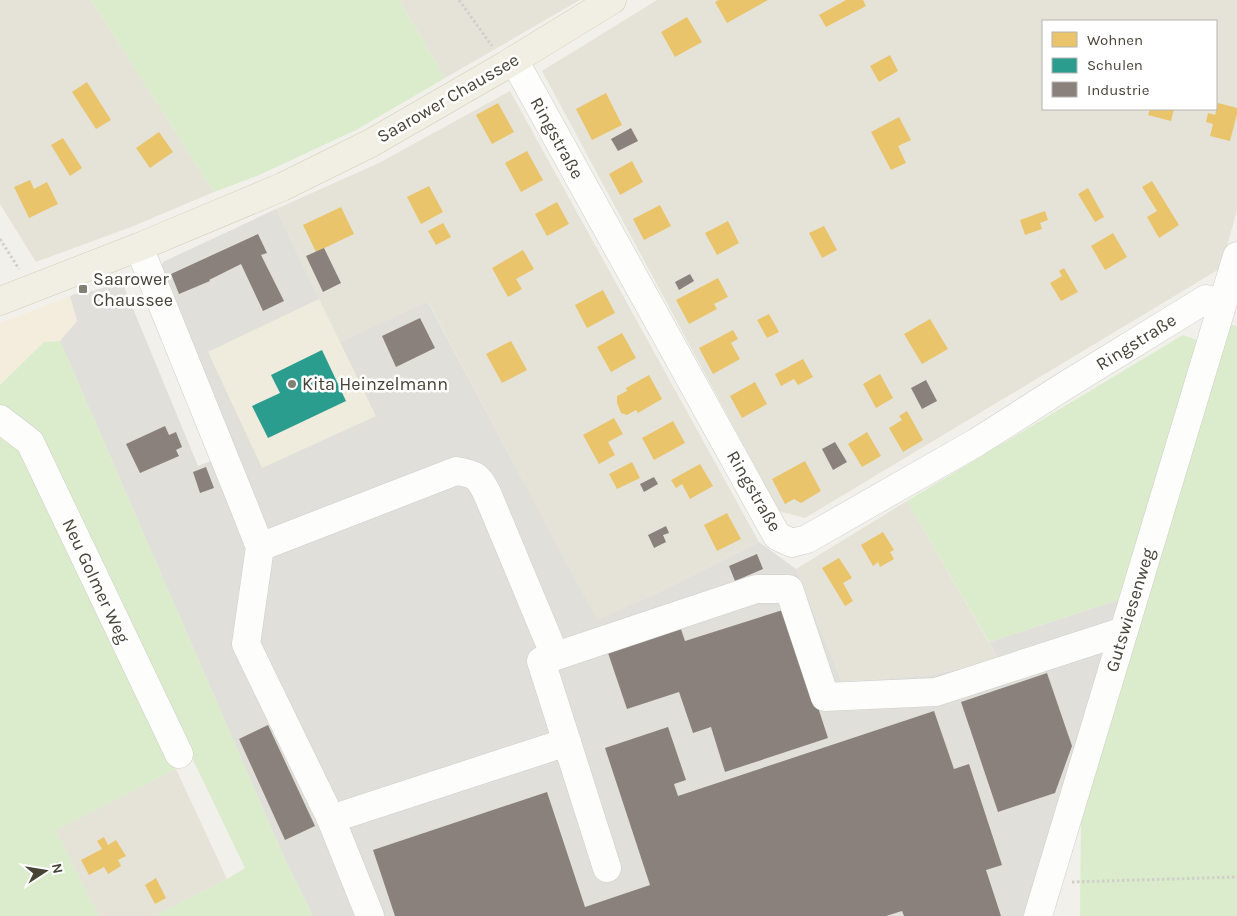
<svg xmlns="http://www.w3.org/2000/svg" width="1237" height="916" viewBox="0 0 1237 916" font-family="Karla,sans-serif">
<rect width="100%" height="100%" fill="#f1f0eb"/>
<g fill="#e5e3d8" fill-rule="evenodd">
<path d="M0,0H91L214,192L131,227L36,262L0,204Z"/>
<path d="M399,0H580L445,78Z"/>
<path d="M657,0H1237V210L1221,268L805,518L779,511L542,71ZM1043,21H1216V109H1043Z"/>
<path d="M510,91L759,542L651,596L597,621L429,303L340,342L276,209L379,163Z"/>
<path d="M907,501L999,660L929,675L842,682L796,569Z"/>
<path d="M176,769L227,879L155,916H99L55,830Z"/>
</g>
<path fill="#f4edde" d="M70,296L77,321L60,341L44,342L0,385V323Z"/>
<path fill="#e1dfd9" d="M276,209L340,342L428,302L597,620L651,596L759,542L796,569L842,682L929,675L999,660L989,642L1121,599L1023,916H313L287,864L60,341L77,321L70,296L85,290L87,293L122,282L198,466L234,452L160,274L163,262Z"/>
<path fill="#efecdd" d="M319,299L376,416L262,468L208,352Z"/>
<g fill="#daeccb">
<path d="M91,0H399L445,78L356,130L257,176L214,192Z"/>
<path d="M1227,324L1237,326V916H1080L1081,823Z"/>
<path d="M1183,335L1202,342L1121,599L989,642L907,501Z"/>
<path d="M60,341L287,864L313,916H155L227,879L245,868L38,437L0,406V385L44,342Z"/>
<path d="M0,432L23,449L176,769L56,830L99,916H0Z"/>
</g>
<g fill="#e9c46a">
<path d="M719,0H768L727,23L715,2Z"/>
<path d="M846,0H863L866,6L826,27L819,15Z"/>
<path d="M687,17L702,42L675,57L661,32Z"/>
<path d="M890,55L898,71L879,82L870,66Z"/>
<path d="M87,82L111,120L96,129L72,92Z"/>
<path d="M606,93L622,125L592,140L576,109Z"/>
<path d="M498,103L514,132L492,144L476,115Z"/>
<path d="M1218,103L1237,108V114L1230,141L1210,136L1213,124L1206,122L1208,113L1215,115Z"/>
<path d="M1150,109H1174L1171,121L1148,115Z"/>
<path d="M899,117L911,140L898,146L906,163L891,170L871,132Z"/>
<path d="M159,132L173,152L150,168L136,148Z"/>
<path d="M63,138L82,168L70,176L51,145Z"/>
<path d="M527,151L543,180L521,192L505,163Z"/>
<path d="M632,161L643,182L620,195L609,174Z"/>
<path d="M30,180L34,189L47,182L58,204L29,218L14,187Z"/>
<path d="M1152,181L1179,225L1159,238L1147,217L1157,211L1142,187Z"/>
<path d="M429,186L443,212L421,224L407,197Z"/>
<path d="M1088,188L1104,217L1095,222L1078,194Z"/>
<path d="M557,202L569,224L547,236L535,214Z"/>
<path d="M660,205L671,226L644,240L633,219Z"/>
<path d="M341,207L354,234L316,252L303,225Z"/>
<path d="M1045,211L1048,220L1040,223L1042,229L1025,235L1020,220Z"/>
<path d="M728,221L739,243L717,255L705,233Z"/>
<path d="M443,223L451,237L436,245L428,231Z"/>
<path d="M824,226L837,250L822,258L809,233Z"/>
<path d="M1113,233L1127,257L1105,270L1091,246Z"/>
<path d="M523,250L534,269L516,279L522,289L508,297L492,268Z"/>
<path d="M1064,268L1078,292L1061,301L1050,283L1062,276L1059,271Z"/>
<path d="M718,278L728,297L714,304L717,309L689,324L676,300Z"/>
<path d="M603,290L615,313L587,328L575,305Z"/>
<path d="M769,314L779,332L767,338L757,320Z"/>
<path d="M930,319L948,349L922,364L904,334Z"/>
<path d="M733,330L738,339L731,343L740,359L713,374L699,348Z"/>
<path d="M622,333L636,358L611,372L597,347Z"/>
<path d="M511,341L527,370L502,383L486,354Z"/>
<path d="M803,359L813,377L798,385L794,379L781,386L775,374Z"/>
<path d="M880,374L893,398L876,408L863,384Z"/>
<path d="M649,375L662,399L638,413L636,410L627,415L621,413L617,403V396L627,391L626,388Z"/>
<path d="M755,382L767,404L742,418L730,396Z"/>
<path d="M907,411L923,440L903,452L889,428L902,420L899,416Z"/>
<path d="M614,418L623,434L608,442L615,455L599,464L583,435Z"/>
<path d="M673,421L685,443L654,460L642,438Z"/>
<path d="M867,432L881,456L862,467L848,444Z"/>
<path d="M805,461L821,491L801,503L794,499L785,504L772,479Z"/>
<path d="M632,462L640,478L617,489L609,474Z"/>
<path d="M700,464L713,486L690,499L682,484L676,488L671,480Z"/>
<path d="M727,513L741,539L717,551L704,525Z"/>
<path d="M883,532L894,550L890,552L894,559L880,567L878,562L873,566L861,545Z"/>
<path d="M839,558L852,578L843,583L853,601L845,606L822,568Z"/>
<path d="M104,837L108,845L116,840L126,856L118,860L121,866L108,874L104,867L89,875L81,860L102,849L97,841Z"/>
<path d="M156,878L166,898L155,904L145,885Z"/>
</g>
<path fill="#2a9d8f" d="M322,350L346,401L268,438L252,406L280,393L271,375Z"/>
<g fill="#8a817c">
<path d="M631,128L638,141L618,151L611,139Z"/>
<path d="M258,234L267,253L261,255L284,301L263,311L241,264L209,280L210,281L179,294L171,274Z"/>
<path d="M324,248L341,283L323,292L306,256Z"/>
<path d="M690,274L694,281L679,290L675,282Z"/>
<path d="M420,318L435,348L396,367L382,336Z"/>
<path d="M926,380L937,401L922,409L911,388Z"/>
<path d="M165,426L169,435L176,432L182,447L176,450L179,456L140,473L126,444Z"/>
<path d="M835,442L847,462L833,470L822,449Z"/>
<path d="M206,467L214,488L200,493L193,472Z"/>
<path d="M654,477L658,484L644,492L640,484Z"/>
<path d="M666,526L669,533L663,535L666,542L654,548L648,535Z"/>
<path d="M757,554L763,569L735,581L729,566Z"/>
<path d="M786,609L828,738L725,772L711,727L693,733L679,692L627,709L607,650L680,626L685,641Z"/>
<path d="M1047,673L1072,746L1055,793L998,812L961,702Z"/>
<path d="M934,711L954,769L969,764L1002,865L986,870L1001,916H904L902,911L886,916H395L373,850L547,792L585,907L650,885L605,748L668,727L686,780L674,784L678,796Z"/>
<path d="M268,725L315,826L285,840L239,739Z"/>
</g>
<g fill="none" stroke-linecap="round" stroke-linejoin="round">
<g stroke="#cfcec8" stroke-width="29">
<g id="minor">
<path d="M514,60L777,536L792,543L807,539L977,442L1063,387L1206,299L1222,303"/>
<path d="M139,247L241,499L260,547L246,644L331,819L567,742"/>
<path d="M0,419L30,442L179,754"/>
<path d="M260,547L456,471C476,474 478,476 487,493L555,656"/>
<path d="M331,819L370,916"/>
<path d="M607,868L541,661L756,589H789L825,697L936,692L1124,631"/>
<path d="M1038,916L1237,256"/>
</g>
</g>
<g stroke="#d3ceb8" stroke-width="29">
<path id="major" d="M0,301L139,247L282,187L371,143L506,65L612,0"/>
</g>
<g stroke="#d2cfcb" stroke-width="3" stroke-dasharray="2.5 2.5" stroke-linecap="butt">
<path d="M459,0L492,46"/>
<path d="M0,239L19,269"/>
<path d="M1072,882L1237,877"/>
</g>
<use href="#minor" stroke="#fdfdfc" stroke-width="28"/>
<use href="#major" stroke="#f1efe4" stroke-width="28"/>
</g>
<g fill="#828075" stroke="#fff" stroke-width="2">
<rect x="78" y="284" width="10" height="10" rx="2.5"/>
<circle cx="292" cy="384" r="5"/>
</g>
<g text-anchor="middle" dominant-baseline="central" stroke-width="5" stroke-linejoin="round" paint-order="stroke">
<g font-size="18" fill="#474336" stroke="#fff">
<text transform="translate(448 98) rotate(-30)">Saarower Chaussee</text>
<text transform="translate(557 138) rotate(61)">Ringstraße</text>
<text transform="translate(1136 342) rotate(-32)">Ringstraße</text>
<text transform="translate(754 491) rotate(60)">Ringstraße</text>
<text transform="translate(96 581) rotate(65)">Neu Golmer Weg</text>
<text transform="translate(1130 610) rotate(-73)">Gutswiesenweg</text>
</g>
<g font-size="18" fill="#474336" stroke="#fff" text-anchor="start">
<text x="93" y="279">Saarower<tspan x="93" dy="21">Chaussee</tspan></text>
<text x="302" y="384">Kita Heinzelmann</text>
</g>
</g>
<rect x="1042" y="20" width="175" height="90" fill="#ffffff" stroke="#b5b4af"/>
<rect x="1052" y="32" width="25" height="15" fill="#e9c46a" stroke="#b5b4af"/>
<text x="1087" y="45" font-size="15" fill="#474336">Wohnen</text>
<rect x="1052" y="58" width="25" height="15" fill="#2a9d8f" stroke="#b5b4af"/>
<text x="1087" y="70" font-size="15" fill="#474336">Schulen</text>
<rect x="1052" y="82" width="25" height="15" fill="#8a817c" stroke="#b5b4af"/>
<text x="1087" y="95" font-size="15" fill="#474336">Industrie</text>
<g transform="translate(45 871) rotate(78)" stroke="#ffffff" stroke-width="4" paint-order="stroke">
<path d="M0-4L9 19L0 12L-9 19Z" fill="#474336"/>
<text y="-8" font-size="14" font-weight="bold" text-anchor="middle" fill="#474336">N</text>
</g>
</svg>
